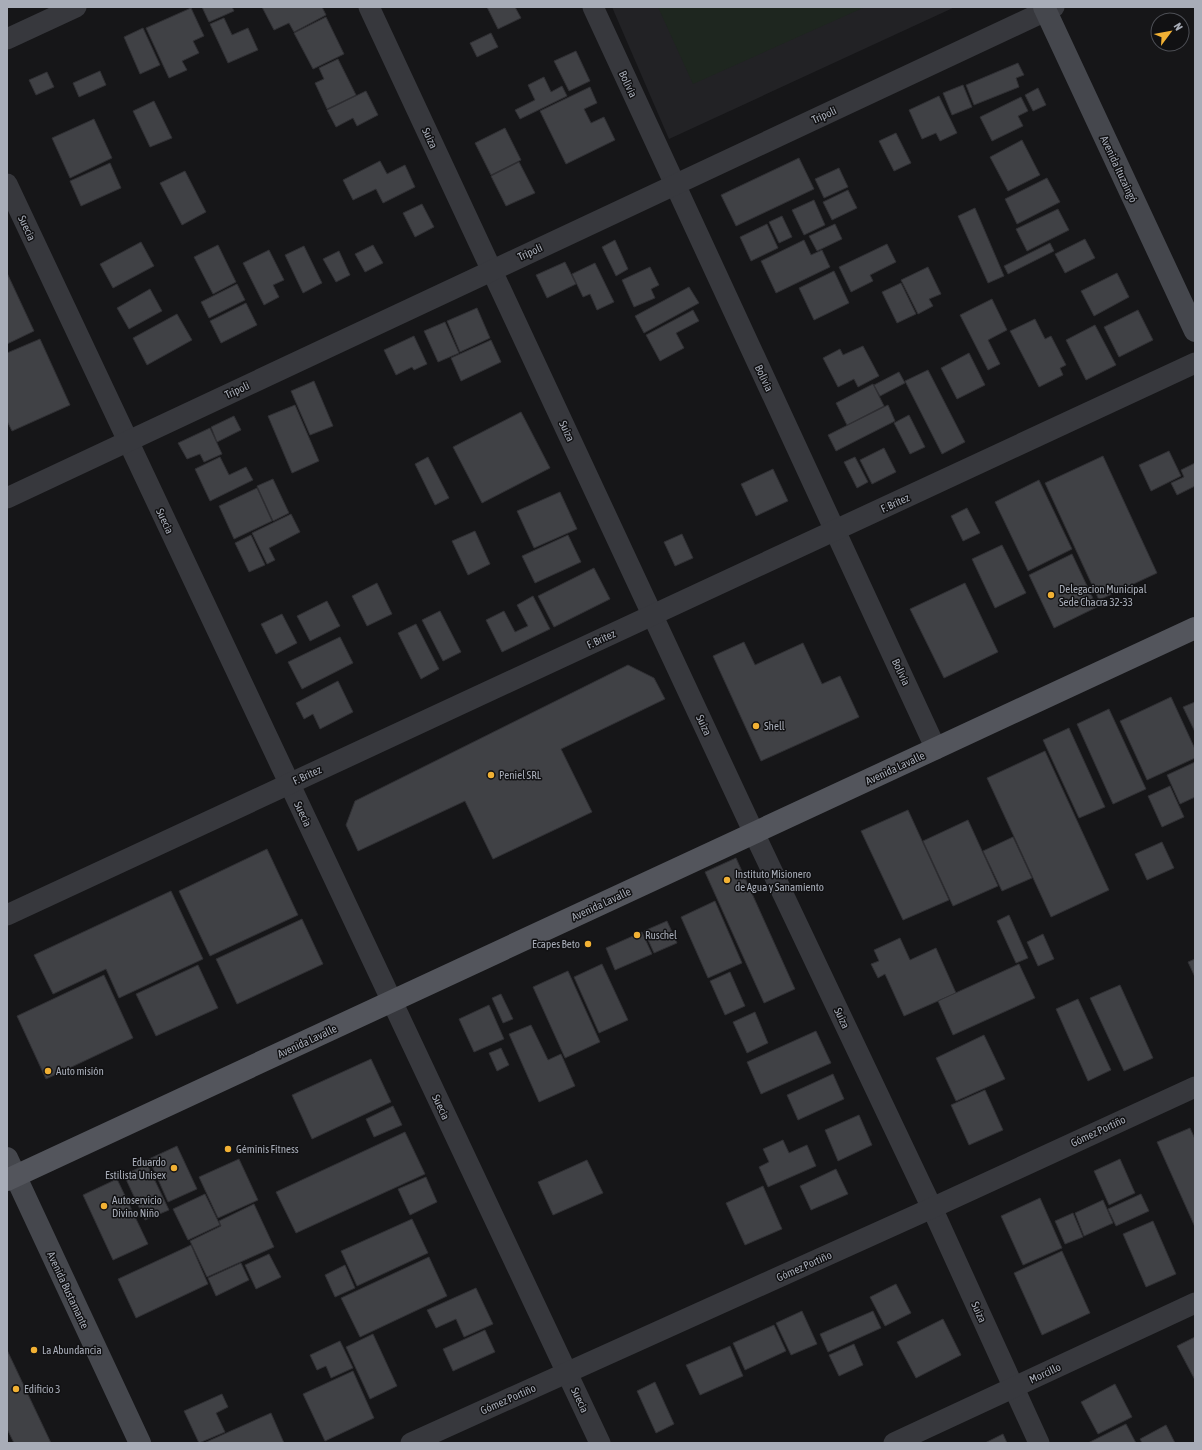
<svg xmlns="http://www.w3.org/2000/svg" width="1202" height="1450" viewBox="0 0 1202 1450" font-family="'Asap Condensed',sans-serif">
<rect width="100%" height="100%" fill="#161618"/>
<path fill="#222225" d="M612,7H955L669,139Z"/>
<path fill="#1e261f" d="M658,7H865L693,84Z"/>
<g fill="#404145" stroke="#303034">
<path d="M202,7H232L234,11L209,22Z"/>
<path d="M262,7H322L326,15L294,32L289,23L274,30Z"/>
<path d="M487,7H515L521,18L498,29Z"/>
<path d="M191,8L204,36L193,41L199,53L182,61L187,70L169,78L146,28Z"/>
<path d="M326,17L344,54L313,69L294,33Z"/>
<path d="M224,18L232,35L248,28L258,50L228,63L210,24Z"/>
<path d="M143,28L160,65L140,74L124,37Z"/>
<path d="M491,33L498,47L477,57L470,43Z"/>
<path d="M576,51L590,81L569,91L554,61Z"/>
<path d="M338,59L356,95L327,109L315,83L324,79L319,68Z"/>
<path d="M1018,63L1024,75L1016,78L1019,87L974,105L966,85Z"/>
<path d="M100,71L106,85L79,97L73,83Z"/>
<path d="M47,72L54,87L36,95L29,80Z"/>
<path d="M544,77L551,92L562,86L567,96L520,119L515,110L535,100L528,85Z"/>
<path d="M963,85L972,107L952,115L943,93Z"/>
<path d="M590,87L597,103L584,109L591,123L604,117L615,140L566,164L540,111Z"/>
<path d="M1038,88L1046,105L1033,111L1025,95Z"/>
<path d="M366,91L378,115L357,126L353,118L336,127L327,110Z"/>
<path d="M939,96L957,133L940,141L936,133L922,139L909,110Z"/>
<path d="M1021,97L1028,111L1018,116L1023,126L992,141L980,117Z"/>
<path d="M154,101L172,138L150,147L133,111Z"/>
<path d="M94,119L112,158L70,178L52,138Z"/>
<path d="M505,128L521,160L491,175L475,143Z"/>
<path d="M896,133L911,163L894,171L879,141Z"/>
<path d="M1022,140L1040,175L1008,191L990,157Z"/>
<path d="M799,158L814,189L736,226L721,195Z"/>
<path d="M380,161L387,174L405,165L415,187L383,203L376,189L353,200L343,180Z"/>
<path d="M519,162L535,193L506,206L491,176Z"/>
<path d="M110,163L121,188L81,206L70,181Z"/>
<path d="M839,168L848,187L824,198L815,179Z"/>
<path d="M185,171L206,212L182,225L160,183Z"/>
<path d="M1047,178L1060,202L1017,224L1005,199Z"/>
<path d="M848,190L857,208L832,220L823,202Z"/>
<path d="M814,200L825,225L804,235L792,210Z"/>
<path d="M422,204L434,227L415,237L403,213Z"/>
<path d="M975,208L1004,276L988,283L958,216Z"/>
<path d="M1058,209L1069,230L1027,251L1016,229Z"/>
<path d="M782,216L792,237L779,243L769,222Z"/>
<path d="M767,224L778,248L751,261L740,237Z"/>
<path d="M835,224L842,239L817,251L809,236Z"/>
<path d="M1085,239L1095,258L1065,273L1055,254Z"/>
<path d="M615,240L628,269L616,276L602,247Z"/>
<path d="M804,240L811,255L822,250L830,267L776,293L761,261Z"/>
<path d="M141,242L154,266L113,288L100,264Z"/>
<path d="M1050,243L1054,251L1008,274L1004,266Z"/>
<path d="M887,244L896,262L870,275L873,281L851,292L839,267Z"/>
<path d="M218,245L236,282L213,294L194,257Z"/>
<path d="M373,245L383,263L365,272L355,254Z"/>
<path d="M304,246L322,283L303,293L285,255Z"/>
<path d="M269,250L284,280L273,285L279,297L264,305L243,263Z"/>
<path d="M339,251L350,275L336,282L323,259Z"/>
<path d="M565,262L576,284L547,298L536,275Z"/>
<path d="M595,263L614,302L597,310L590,294L583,297L572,274Z"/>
<path d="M650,267L659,285L651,289L655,298L634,307L622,280Z"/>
<path d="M928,267L941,294L929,299L933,306L918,314L901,280Z"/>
<path d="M834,271L849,303L814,320L799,288Z"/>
<path d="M7,273L34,331L7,344Z"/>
<path d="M1117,273L1129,297L1094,316L1081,291Z"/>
<path d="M901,283L916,314L897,323L882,292Z"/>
<path d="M237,284L245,300L209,318L201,302Z"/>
<path d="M689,287L699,303L644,333L635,316Z"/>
<path d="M150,289L162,311L129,329L117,308Z"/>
<path d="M992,299L1007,330L988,340L1000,364L988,370L960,315Z"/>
<path d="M246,303L257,325L221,343L210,321Z"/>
<path d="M477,308L490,338L460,352L447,321Z"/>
<path d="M693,310L699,321L676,333L684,348L660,361L646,335Z"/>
<path d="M1138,310L1153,340L1119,357L1104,327Z"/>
<path d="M177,314L192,340L147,365L133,338Z"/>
<path d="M1035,319L1045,339L1051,336L1066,365L1060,368L1063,375L1039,387L1010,331Z"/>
<path d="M445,322L459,353L438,362L424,331Z"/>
<path d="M1095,325L1116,365L1086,380L1066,340Z"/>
<path d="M414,336L427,364L414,370L412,367L396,375L384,350Z"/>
<path d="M40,339L70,405L12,431L7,421V353Z"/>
<path d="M491,340L501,362L461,381L451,358Z"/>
<path d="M863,346L879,376L858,387L854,379L838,387L823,358L840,349L843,355Z"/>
<path d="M969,353L985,385L957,399L941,368Z"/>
<path d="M928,370L965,442L942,454L905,381Z"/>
<path d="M899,372L905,383L880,396L874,385Z"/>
<path d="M314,381L333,426L310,435L291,391Z"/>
<path d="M873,384L884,406L847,425L836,403Z"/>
<path d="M295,405L319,461L292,473L268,416Z"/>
<path d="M888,405L895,421L836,451L828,435Z"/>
<path d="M521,412L550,468L482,503L453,447Z"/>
<path d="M909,415L925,447L910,454L894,423Z"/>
<path d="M234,416L241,430L217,442L211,427Z"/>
<path d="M210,428L222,454L204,462L200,454L187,459L178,443Z"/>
<path d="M884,448L896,472L872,484L860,460Z"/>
<path d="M1169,451L1181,476L1151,491L1139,465Z"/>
<path d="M1103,456L1157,573L1099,600L1045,483Z"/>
<path d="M220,457L229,475L246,467L253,480L210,501L195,469Z"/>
<path d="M428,457L449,498L435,505L415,464Z"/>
<path d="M855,457L868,482L857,488L844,462Z"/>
<path d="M1195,463V486L1177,495L1171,483L1184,477L1181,470Z"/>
<path d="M773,469L788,501L756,516L741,484Z"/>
<path d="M273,479L289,513L273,521L257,486Z"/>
<path d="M1039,480L1072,549L1028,571L995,502Z"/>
<path d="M257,488L272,521L234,539L219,506Z"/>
<path d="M560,492L577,529L534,548L517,511Z"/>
<path d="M967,508L980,533L963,541L951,516Z"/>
<path d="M291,514L300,532L269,548L275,560L267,564L252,533Z"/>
<path d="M475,531L490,564L468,575L452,541Z"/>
<path d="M682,534L693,558L675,566L664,542Z"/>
<path d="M251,535L265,565L249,572L235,543Z"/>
<path d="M568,535L581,562L535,583L522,556Z"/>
<path d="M1002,545L1026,593L995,608L972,559Z"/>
<path d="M1072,554L1097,607L1054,628L1029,575Z"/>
<path d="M594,568L610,599L554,627L538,596Z"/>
<path d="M377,583L392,614L367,626L352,596Z"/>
<path d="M965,583L998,652L944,678L910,609Z"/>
<path d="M533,596L550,629L502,652L486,620L504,611L515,632L528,626L517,605Z"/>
<path d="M327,601L340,626L310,641L297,616Z"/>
<path d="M440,611L461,652L443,661L422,620Z"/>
<path d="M282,614L297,643L276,654L261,624Z"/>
<path d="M416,624L439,669L421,679L398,633Z"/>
<path d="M340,637L353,663L302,689L288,662Z"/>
<path d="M744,642L755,665L803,643L822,684L840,676L859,717L761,761L713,656Z"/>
<path d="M628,665L654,678L665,699L561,749L592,812L493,859L465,801L358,851L346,825L355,801Z"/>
<path d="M338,681L353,712L320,729L313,714L304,719L296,703Z"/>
<path d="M1171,697L1195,749V758L1147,780L1120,721Z"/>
<path d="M1195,702V732L1183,707Z"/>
<path d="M1109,709L1146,789L1113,804L1077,724Z"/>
<path d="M1069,728L1105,807L1079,818L1043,740Z"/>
<path d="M1045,751L1109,890L1051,917L987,778Z"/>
<path d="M1195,762V797L1180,804L1167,775Z"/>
<path d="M1170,786L1184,817L1162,827L1148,796Z"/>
<path d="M908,810L949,900L903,920L861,831Z"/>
<path d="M968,820L998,886L953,906L923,841Z"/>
<path d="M1013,837L1032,878L1002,891L983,851Z"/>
<path d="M1162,842L1174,868L1147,880L1135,854Z"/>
<path d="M267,849L298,915L210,956L179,891Z"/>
<path d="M736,858L795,989L764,1003L705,872Z"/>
<path d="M171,891L203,959L119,998L106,969L53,994L34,955Z"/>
<path d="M715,901L742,963L708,978L681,917Z"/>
<path d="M1009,915L1028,958L1016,963L997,921Z"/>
<path d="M302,919L323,964L237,1004L216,959Z"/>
<path d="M667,921L677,943L654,953L644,931Z"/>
<path d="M642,932L652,954L615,970L606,948Z"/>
<path d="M1043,934L1054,959L1038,966L1027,942Z"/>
<path d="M900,938L910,960L936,948L956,993L904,1016L885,974L878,978L871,964L879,961L874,950Z"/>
<path d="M1195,959V977L1188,962Z"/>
<path d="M602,964L628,1020L599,1033L574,977Z"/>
<path d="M1019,964L1035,998L953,1035L938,1001Z"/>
<path d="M198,965L218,1008L156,1036L136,994Z"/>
<path d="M568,971L600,1042L565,1058L533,987Z"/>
<path d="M730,972L745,1006L725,1015L710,981Z"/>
<path d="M104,975L133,1038L46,1079L17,1016Z"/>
<path d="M1120,985L1153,1058L1124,1071L1090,998Z"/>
<path d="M501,994L513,1019L503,1023L492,998Z"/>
<path d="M1078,999L1111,1070L1088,1081L1056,1009Z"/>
<path d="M489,1005L504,1039L474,1052L459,1019Z"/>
<path d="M755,1012L768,1043L747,1053L733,1022Z"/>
<path d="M531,1025L548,1060L561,1054L575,1086L539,1102L509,1034Z"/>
<path d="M816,1031L831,1063L761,1094L747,1062Z"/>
<path d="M984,1035L1005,1079L956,1101L936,1058Z"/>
<path d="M501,1048L509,1065L497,1071L489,1053Z"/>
<path d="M371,1059L391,1102L312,1139L292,1095Z"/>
<path d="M833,1074L844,1099L798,1120L787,1095Z"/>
<path d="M985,1090L1003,1130L969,1145L951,1105Z"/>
<path d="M393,1106L402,1125L374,1137L366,1119Z"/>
<path d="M859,1115L872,1145L838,1161L825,1130Z"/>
<path d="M1190,1128L1195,1139V1227L1157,1142Z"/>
<path d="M405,1132L425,1174L296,1233L276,1192Z"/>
<path d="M783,1140L789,1153L807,1145L816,1166L768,1187L759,1167L769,1162L763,1149Z"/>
<path d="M177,1146L197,1189L168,1202L149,1159Z"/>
<path d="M239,1159L258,1200L218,1218L199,1177Z"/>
<path d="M1120,1159L1135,1193L1109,1205L1094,1171Z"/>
<path d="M587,1160L603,1193L553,1215L538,1182Z"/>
<path d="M147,1164L169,1210L145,1220L124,1175Z"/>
<path d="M836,1169L848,1194L811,1210L800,1186Z"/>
<path d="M426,1177L437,1202L410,1215L398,1189Z"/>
<path d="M117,1179L148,1244L113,1260L83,1195Z"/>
<path d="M763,1186L782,1229L745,1245L726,1203Z"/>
<path d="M205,1194L220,1225L188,1240L173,1209Z"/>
<path d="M1141,1194L1149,1211L1116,1226L1108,1209Z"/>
<path d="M1040,1198L1062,1248L1023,1265L1001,1216Z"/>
<path d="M1103,1200L1113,1223L1084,1236L1075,1213Z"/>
<path d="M254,1204L274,1247L207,1277L190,1241L221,1226L219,1221Z"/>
<path d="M1073,1213L1083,1237L1065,1244L1055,1221Z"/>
<path d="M412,1219L428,1253L357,1286L341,1251Z"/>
<path d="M1153,1221L1176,1274L1146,1287L1123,1234Z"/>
<path d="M191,1245L208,1284L136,1318L118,1279Z"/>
<path d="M1062,1251L1090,1313L1042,1335L1014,1273Z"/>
<path d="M269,1254L281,1277L256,1289L245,1265Z"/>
<path d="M429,1257L447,1296L360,1337L341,1298Z"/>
<path d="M241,1263L249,1280L216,1296L208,1278Z"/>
<path d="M345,1265L355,1288L335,1297L325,1275Z"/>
<path d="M896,1284L911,1313L885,1326L870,1297Z"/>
<path d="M476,1288L493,1324L464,1337L456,1319L436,1328L427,1310Z"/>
<path d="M802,1311L817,1344L791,1355L776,1323Z"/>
<path d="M873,1311L881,1328L828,1352L820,1334Z"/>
<path d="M943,1319L961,1355L916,1378L897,1342Z"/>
<path d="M774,1325L786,1351L745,1370L733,1343Z"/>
<path d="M485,1330L495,1352L453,1371L443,1349Z"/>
<path d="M373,1334L397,1386L370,1399L346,1347Z"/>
<path d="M1195,1337V1380L1177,1346Z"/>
<path d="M340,1341L353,1368L331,1378L326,1366L317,1370L310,1355Z"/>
<path d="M854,1344L863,1365L839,1376L829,1355Z"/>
<path d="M730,1346L743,1376L700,1395L686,1365Z"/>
<path d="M7,1350L51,1443H14L7,1429Z"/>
<path d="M353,1371L374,1418L325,1441L303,1394Z"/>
<path d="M655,1382L674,1424L656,1433L637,1391Z"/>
<path d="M1115,1384L1132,1417L1098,1434L1081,1402Z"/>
<path d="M222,1394L228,1407L216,1413L225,1432L199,1443L184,1411Z"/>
<path d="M271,1413L284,1443H204Z"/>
<path d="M1126,1424L1136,1443H1088Z"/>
<path d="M1166,1425L1175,1443H1142L1140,1439Z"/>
<path d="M1003,1434L1007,1443H985Z"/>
</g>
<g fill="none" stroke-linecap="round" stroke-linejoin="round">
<g stroke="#37383d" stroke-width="21">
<path d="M369,7L754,833L932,1208L1039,1443"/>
<path d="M593,7L936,749"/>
<path d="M7,39L76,7"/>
<path d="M7,184L600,1443"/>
<path d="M7,498L1054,7"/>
<path d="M7,915L1195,363"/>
<path d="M411,1443L932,1208L1195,1087"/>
<path d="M894,1443L1195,1303"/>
</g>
<g stroke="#45474d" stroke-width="22">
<path d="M1044,7L1195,331"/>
<path d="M7,1158L140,1443"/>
</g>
<path stroke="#53555c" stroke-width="22" d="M7,1180L1195,628"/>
</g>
<g fill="#f2b134" stroke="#111113" stroke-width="1.5">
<circle cx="1051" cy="595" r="4"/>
<circle cx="756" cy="726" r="4"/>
<circle cx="491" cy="775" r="4"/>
<circle cx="727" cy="880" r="4"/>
<circle cx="637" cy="935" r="4"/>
<circle cx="588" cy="944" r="4"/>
<circle cx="48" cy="1071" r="4"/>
<circle cx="228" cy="1149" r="4"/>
<circle cx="174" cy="1168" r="4"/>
<circle cx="104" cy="1206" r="4"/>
<circle cx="34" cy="1350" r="4"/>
<circle cx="16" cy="1389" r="4"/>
</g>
<g text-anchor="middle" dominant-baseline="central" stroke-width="3" stroke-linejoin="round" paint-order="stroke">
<g font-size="11" fill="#a8adb8" stroke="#111113">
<text transform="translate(628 84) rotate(65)">Bolivia</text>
<text transform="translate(824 115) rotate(-25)">Trípoli</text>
<text transform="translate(430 138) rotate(65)">Suiza</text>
<text transform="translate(1119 169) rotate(65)">Avenida Ituzaingó</text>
<text transform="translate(27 228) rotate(65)">Suecia</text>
<text transform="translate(530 252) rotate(-25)">Trípoli</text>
<text transform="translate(764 378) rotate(65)">Bolivia</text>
<text transform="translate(237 390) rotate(-25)">Trípoli</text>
<text transform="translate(567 431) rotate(65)">Suiza</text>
<text transform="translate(895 503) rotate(-25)">F. Britez</text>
<text transform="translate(165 521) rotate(65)">Suecia</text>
<text transform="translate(601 639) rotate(-25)">F. Britez</text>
<text transform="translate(901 672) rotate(65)">Bolivia</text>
<text transform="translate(704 725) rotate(65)">Suiza</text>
<text transform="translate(895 768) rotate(-25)">Avenida Lavalle</text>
<text transform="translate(307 775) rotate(-25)">F. Britez</text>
<text transform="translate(303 814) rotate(65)">Suecia</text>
<text transform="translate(601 904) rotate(-25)">Avenida Lavalle</text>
<text transform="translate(842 1018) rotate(65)">Suiza</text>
<text transform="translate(307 1041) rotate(-25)">Avenida Lavalle</text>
<text transform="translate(441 1107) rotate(65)">Suecia</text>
<text transform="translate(1098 1131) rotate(-25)">Gómez Portiño</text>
<text transform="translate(804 1266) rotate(-24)">Gómez Portiño</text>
<text transform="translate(68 1290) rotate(65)">Avenida Bustamante</text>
<text transform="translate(979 1312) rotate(66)">Suiza</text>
<text transform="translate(1045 1373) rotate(-25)">Morcillo</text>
<text transform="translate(508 1399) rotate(-24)">Gómez Portiño</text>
<text transform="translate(580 1400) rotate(65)">Suecia</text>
</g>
<g font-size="11" fill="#a8adb8" stroke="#111113" text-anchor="start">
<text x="1059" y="589">Delegacion Municipal<tspan x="1059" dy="13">Sede Chacra 32-33</tspan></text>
<text x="764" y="726">Shell</text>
<text x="499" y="775">Peniel SRL</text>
<text x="735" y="874">Instituto Misionero<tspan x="735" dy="13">de Agua y Sanamiento</tspan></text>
<text x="645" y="935">Ruschel</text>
<text x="580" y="944" text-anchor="end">Ecapes Beto</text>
<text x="56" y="1071">Auto misión</text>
<text x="236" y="1149">Géminis Fitness</text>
<text x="166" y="1162" text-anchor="end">Eduardo<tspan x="166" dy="13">Estilista Unisex</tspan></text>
<text x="112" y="1200">Autoservicio<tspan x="112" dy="13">Divino Niño</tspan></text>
<text x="42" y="1350">La Abundancia</text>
<text x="24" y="1389">Edificio 3</text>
</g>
</g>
<rect width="1202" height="1450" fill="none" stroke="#a8adb8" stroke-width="16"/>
<g transform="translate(1170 32) rotate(58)"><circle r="19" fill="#111113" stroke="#4d4f55"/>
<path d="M0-3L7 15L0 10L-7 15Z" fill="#f2b134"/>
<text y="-6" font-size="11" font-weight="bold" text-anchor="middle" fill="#a8adb8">N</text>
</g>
</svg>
